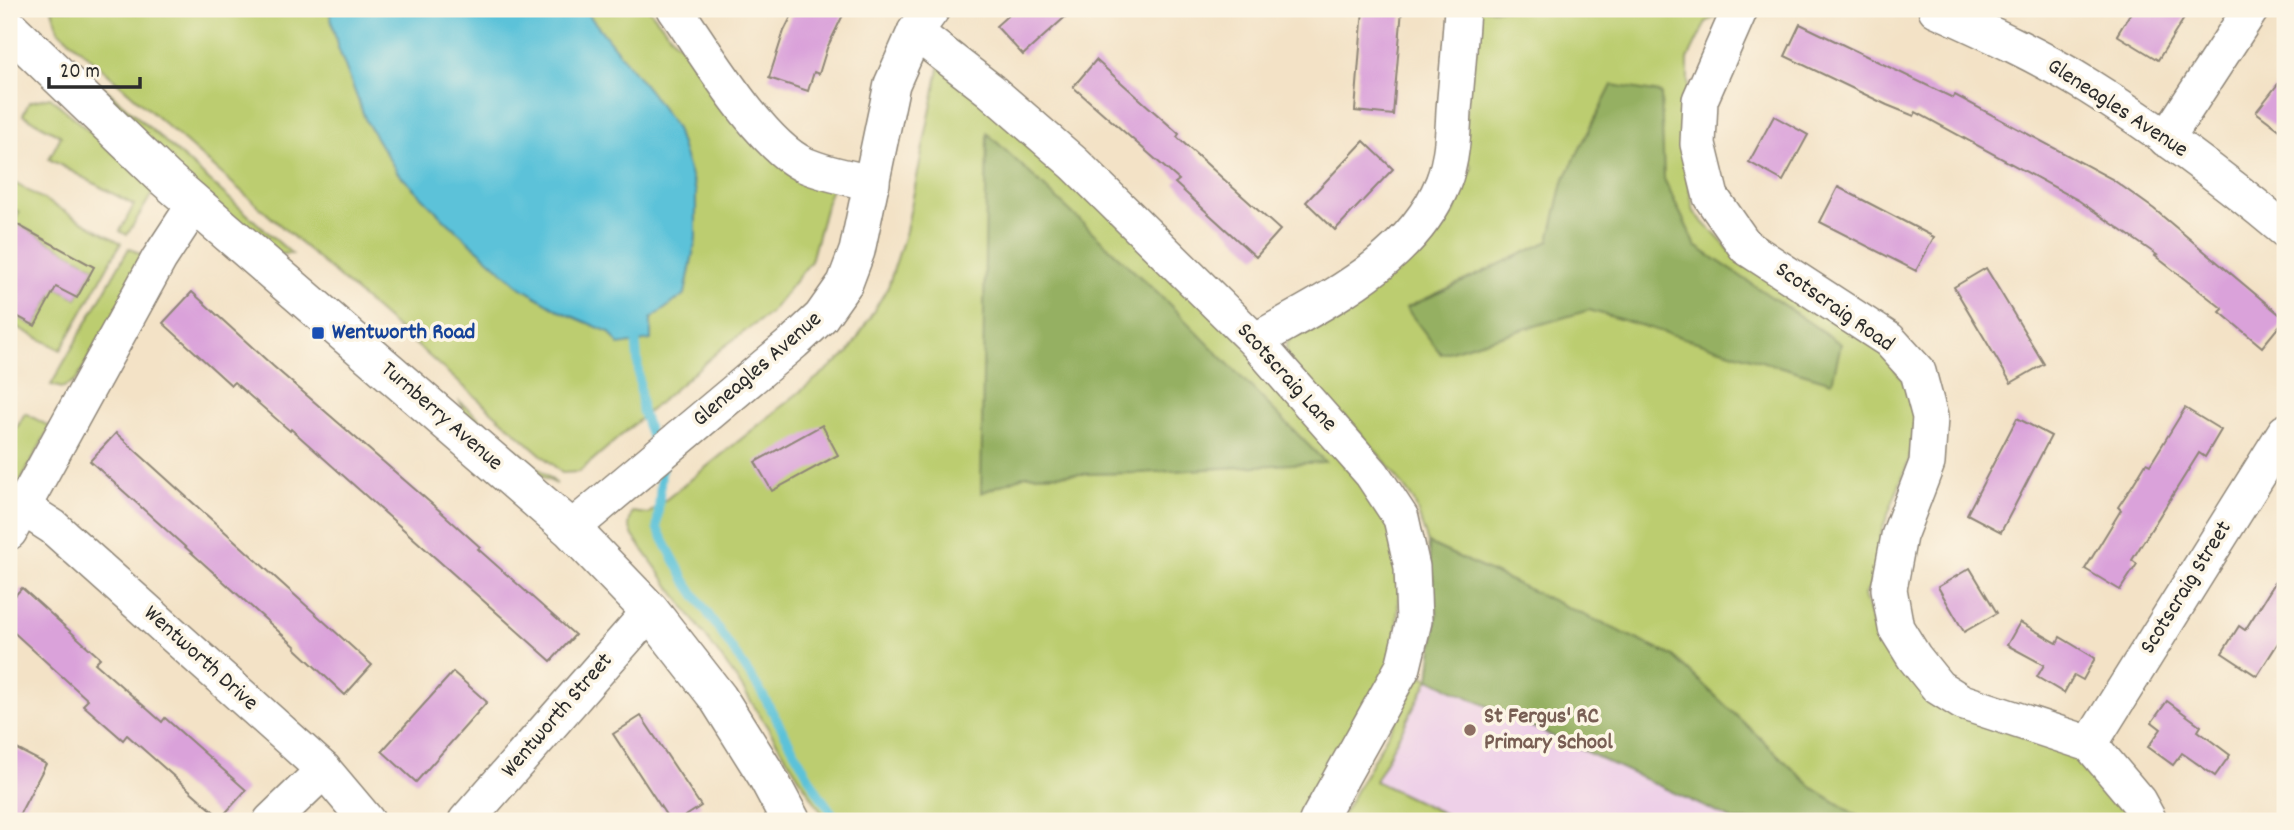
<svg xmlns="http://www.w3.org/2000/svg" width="2294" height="830" viewBox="0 0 2294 830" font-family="Dekko,sans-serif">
<rect width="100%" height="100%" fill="#fcf5e5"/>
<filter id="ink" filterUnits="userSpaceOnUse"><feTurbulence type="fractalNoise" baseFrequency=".0143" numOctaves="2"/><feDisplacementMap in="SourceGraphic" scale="14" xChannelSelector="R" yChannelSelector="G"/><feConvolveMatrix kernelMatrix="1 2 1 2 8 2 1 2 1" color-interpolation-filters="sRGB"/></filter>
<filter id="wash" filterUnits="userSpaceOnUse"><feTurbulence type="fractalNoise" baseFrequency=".00686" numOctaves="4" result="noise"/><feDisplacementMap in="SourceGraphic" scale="28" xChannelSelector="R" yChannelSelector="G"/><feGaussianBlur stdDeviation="1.57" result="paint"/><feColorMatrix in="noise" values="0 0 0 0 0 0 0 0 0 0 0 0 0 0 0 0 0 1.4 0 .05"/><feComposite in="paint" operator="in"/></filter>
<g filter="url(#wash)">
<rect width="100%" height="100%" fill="#f3e2c6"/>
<path fill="#eed0e8" d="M1429,679L1735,821H1354Z"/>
<g fill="#bccd70" stroke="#747c4e" stroke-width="2">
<path d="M52,9H649L676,42L694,52L831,187L811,261L770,313L722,348L579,472L562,473L58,30Z"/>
<path d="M1474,9H1723L1721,14L1706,22L1688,59V88L1681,146L1694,212L1738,259L1881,351L1905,383L1916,419L1909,460L1882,530L1873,583L1864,595L1881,649L2095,764L2134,821H1865L1813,788L1673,656L1428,543L1414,501L1386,463L1345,416L1338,421L1287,357L1286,345L1292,335L1434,225L1453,214L1472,167L1463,154Z"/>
<path d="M940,64L1069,172L1249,348L1389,518L1401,568L1394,665L1306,821H827L738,681L633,536L629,525L632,512L648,514L849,352L888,287L906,231Z"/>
<path d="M100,84L292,254H274L165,159Z"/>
<path d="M50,97L155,189L127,235L120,231L134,205L49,159L61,136L23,115L29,102Z"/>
<path d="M9,180L121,243L61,350L9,323V312L35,326L52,295L51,284L77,298L94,267L14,223L19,212L9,206Z"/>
<path d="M129,248L146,257L76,381L62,388L51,385Z"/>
<path d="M460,402L557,484L514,464L468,425Z"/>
<path d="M25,413L50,427L13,496L9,494V430L14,433Z"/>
<path d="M1421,675L1429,679L1375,781L1459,821H1339Z"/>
</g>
<g fill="#95b062" stroke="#606e46" stroke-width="2">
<path d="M1612,85L1661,93L1664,179L1696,246L1841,344L1832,382L1589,310L1441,354L1406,308L1549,241L1563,182Z"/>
<path d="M987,133L1169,304L1325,462L1140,473L1026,475L981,493Z"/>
<path d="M1428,543L1673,656L1813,788L1865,821H1735L1429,679L1437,612Z"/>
</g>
<path fill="#5cc2d9" stroke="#447682" stroke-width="2" d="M329,9H584L651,93L676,129L696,192V238L685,294L651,319V340L619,345L609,332L562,312L520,287L446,221L397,172L366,121L337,45Z"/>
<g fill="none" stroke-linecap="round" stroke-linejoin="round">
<g stroke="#5cc2d9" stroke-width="9">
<path d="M636,342L642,411L656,450"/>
<path d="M662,466L657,528L685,580L760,690L818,793L838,821"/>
</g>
</g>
<g id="blocks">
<g fill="#daa2da">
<path d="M795,9H827L843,15L827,48L819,74L814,72L808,91L769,78L784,31Z"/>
<path d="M1015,9H1074L1023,55L996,26Z"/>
<path d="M1363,9H1402L1393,115L1355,111Z"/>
<path d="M2133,9H2190L2158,60L2117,35Z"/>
<path d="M1800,24L1953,98L1955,95L2112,179L2154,209L2285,319L2262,347L2220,312L2223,309L2155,256L2157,255L2078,200L1916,112L1914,116L1887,105L1785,56Z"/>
<path d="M1096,60L1179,134L1177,137L1280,230L1256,257L1175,183L1179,180L1073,87Z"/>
<path d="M2285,75V134L2256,112Z"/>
<path d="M1774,116L1808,135L1783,181L1749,162Z"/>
<path d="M1364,141L1393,169L1335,230L1306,202Z"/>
<path d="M1838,187L1934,237L1916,271L1820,222Z"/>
<path d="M9,220L94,267L77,298L56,287L35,326L9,312Z"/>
<path d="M1986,268L2044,364L2011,383L1954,287Z"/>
<path d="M192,292L273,366L440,511L480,547L478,549L575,635L551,661L291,429L290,431L234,382L231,385L163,323Z"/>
<path d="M2185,408L2221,430L2205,457L2199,453L2132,560L2137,564L2120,590L2085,569L2121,510L2118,507L2132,486L2146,463L2150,465Z"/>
<path d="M2017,418L2051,436L2001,532L1967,514Z"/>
<path d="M822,425L838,455L772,491L755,462Z"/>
<path d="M116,433L372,665L345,695L295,648L296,647L90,461Z"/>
<path d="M2285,567V632L2257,676L2222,653L2239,626L2245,630Z"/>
<path d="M1970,568L1997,613L1964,632L1938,587Z"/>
<path d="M22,588L100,658L95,663L162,722L165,718L246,790L221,818L127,735L123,740L83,705L88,700L9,628V602Z"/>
<path d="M2020,622L2057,643L2060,637L2095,658L2083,680L2074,675L2064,693L2037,677L2044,665L2007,645Z"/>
<path d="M453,672L487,702L416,782L382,751Z"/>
<path d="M2167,701L2201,726L2198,731L2230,755L2215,776L2182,753L2173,765L2148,747L2161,729L2152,722Z"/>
<path d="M641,716L701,806L678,821H670L613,734Z"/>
<path d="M9,745L46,764L16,821H9Z"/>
</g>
</g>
</g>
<g filter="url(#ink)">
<use href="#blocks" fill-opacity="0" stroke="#8f8678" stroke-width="2"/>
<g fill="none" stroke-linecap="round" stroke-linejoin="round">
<g stroke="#8f8678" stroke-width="38">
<g id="street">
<path d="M675,9C704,50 760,145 805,165C826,174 850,178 872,183"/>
<path d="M1740,9L1700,100L1698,144L1711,197L1746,247L1889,340L1918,372L1930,417L1927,463L1899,536L1889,589L1896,628L1914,657L1938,687L1962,702L2090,744L2138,801L2149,821"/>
<path d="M1936,9C1987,32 2040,56 2088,86C2157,129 2223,178 2285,230"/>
<path d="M915,32L990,90L1075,164L1255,341L1372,474L1401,518L1412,567L1414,621L1403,667L1317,821"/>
<path d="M2166,139L2251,9"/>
<path d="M1255,341C1324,301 1411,262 1443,183C1452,160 1453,134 1454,110C1457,76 1460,42 1462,9"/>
<path d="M22,507L53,527L324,770L367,821"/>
<path d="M571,529L794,342L821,317L845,283L857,251L892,84L915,32L932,9"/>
<path d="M9,532L159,259L195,204"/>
<path d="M2090,744L2285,432"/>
<path d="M271,821L324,770"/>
<path d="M466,821L650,611"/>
</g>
</g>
<g stroke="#8f8678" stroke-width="41">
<path id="secondary" d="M9,28L166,179L571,529L650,611L718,698L767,776L791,821"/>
</g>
<use href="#street" stroke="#fff" stroke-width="35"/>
<use href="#secondary" stroke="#fff" stroke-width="38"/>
</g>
</g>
<rect fill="#1a4fb4" stroke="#fcf5e5" stroke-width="2.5" x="311" y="326" width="14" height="14" rx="3.5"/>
<circle fill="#8d6e63" stroke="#fcf5e5" stroke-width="2.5" cx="1470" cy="730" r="7"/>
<g text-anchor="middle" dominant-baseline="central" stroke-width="7" stroke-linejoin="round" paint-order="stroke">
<g font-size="23" fill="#2b2b2b" stroke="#fcf5e5">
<text transform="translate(2117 109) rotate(33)">Gleneagles Avenue</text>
<text transform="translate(1834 308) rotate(35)">Scotscraig Road</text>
<text transform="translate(758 370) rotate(-41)">Gleneagles Avenue</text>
<text transform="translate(1286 378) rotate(48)">Scotscraig Lane</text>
<text transform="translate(441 417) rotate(41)">Turnberry Avenue</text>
<text transform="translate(2187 588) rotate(-58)">Scotscraig Street</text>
<text transform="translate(200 659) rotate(42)">Wentworth Drive</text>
<text transform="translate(558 716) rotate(-49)">Wentworth Street</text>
</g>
<g font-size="23" font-weight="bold" fill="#164399" stroke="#fcf5e5" text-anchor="start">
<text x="332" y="333">Wentworth Road</text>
</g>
<g font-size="23" font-weight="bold" fill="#785e54" stroke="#fcf5e5" text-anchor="start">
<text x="1484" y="717">St Fergus' RC<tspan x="1484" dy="26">Primary School</tspan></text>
</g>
</g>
<rect width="2294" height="830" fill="none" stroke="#fcf5e5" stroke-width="35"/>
<path d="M49 77v10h91v-10" fill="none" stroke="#2b2b2b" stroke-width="3.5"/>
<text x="60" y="77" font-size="21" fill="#2b2b2b" stroke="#fcf5e5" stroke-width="5" paint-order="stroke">20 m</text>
</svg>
